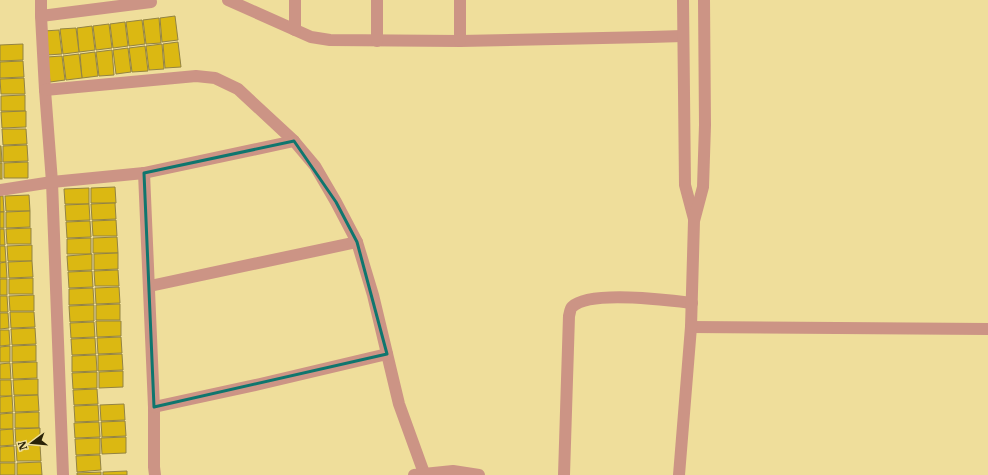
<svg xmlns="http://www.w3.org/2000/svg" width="988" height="475" viewBox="0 0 988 475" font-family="'IBM Plex Serif',serif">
<rect width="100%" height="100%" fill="#efde9b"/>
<g fill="#dbb812" stroke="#938343">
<path d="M175,16L178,40L162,42L160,18Z"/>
<path d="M159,18L161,43L146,44L143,20Z"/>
<path d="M142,20L145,44L129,46L126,22Z"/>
<path d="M125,22L128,46L113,48L110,24Z"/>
<path d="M109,24L112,48L96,50L93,26Z"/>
<path d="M92,26L95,50L79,52L77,28Z"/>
<path d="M76,28L79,52L63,54L60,29Z"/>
<path d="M59,30L62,54L47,55L44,31Z"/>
<path d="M178,42L181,67L165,68L163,44Z"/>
<path d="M23,44V60L0,61V45Z"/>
<path d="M162,44L164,69L149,70L146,46Z"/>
<path d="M145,46L148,71L132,72L129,48Z"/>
<path d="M128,48L131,72L116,74L113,50Z"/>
<path d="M112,50L114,75L99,76L96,52Z"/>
<path d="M95,52L98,76L82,78L80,54Z"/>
<path d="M79,54L82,78L66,80L63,56Z"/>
<path d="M62,56L65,80L50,82L47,57Z"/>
<path d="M23,61L24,77L0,78V62Z"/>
<path d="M24,78L25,94H1L0,79Z"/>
<path d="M25,95V111H1V96Z"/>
<path d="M26,111V127L2,128L1,112Z"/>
<path d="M2,129H26L27,144L3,145Z"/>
<path d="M27,145L28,161L3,162V146Z"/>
<path d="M0,146H1L2,162H0Z"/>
<path d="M28,162V178H4V163Z"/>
<rect x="0" y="163" width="2" height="16"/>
<path d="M115,187L116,203H91V188Z"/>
<path d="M89,188V204H65L64,189Z"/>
<path d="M29,195L30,211H6L5,196Z"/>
<path d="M0,196H3L4,212H0Z"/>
<path d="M115,203L116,219L92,220L91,204Z"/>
<path d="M89,204L90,220L66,221L65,205Z"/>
<path d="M30,211V227L6,228V212Z"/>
<rect x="0" y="212" width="4" height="16"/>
<path d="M116,220L117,236H93L92,221Z"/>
<path d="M90,221L91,237L67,238L66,222Z"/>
<path d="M31,228V244H7L6,229Z"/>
<path d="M0,229H4L5,245H0Z"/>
<path d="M117,237L118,253H93V238Z"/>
<path d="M91,238V254H67V239Z"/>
<path d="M32,245V261H8L7,246Z"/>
<path d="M0,246H5L6,262H0Z"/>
<path d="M118,253V269L94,270V254Z"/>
<path d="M92,254V270L68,271L67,256Z"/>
<path d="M32,261L33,277L9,278L8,262Z"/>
<path d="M6,262L7,278H0V263Z"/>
<path d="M118,270L119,286H95L94,271Z"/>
<path d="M92,271L93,287L69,288L68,272Z"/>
<path d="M33,278V294H9V279Z"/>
<rect x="0" y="279" width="7" height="16"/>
<path d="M119,287L120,303L96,304L95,288Z"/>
<path d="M93,288L94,304L69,305V289Z"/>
<path d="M34,295V311H10L9,296Z"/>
<path d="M0,296H7L8,312H0Z"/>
<path d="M120,304V320H96V305Z"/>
<path d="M94,305V321L70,322L69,306Z"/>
<path d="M10,312H34L35,327L11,328Z"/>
<path d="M0,313H8L9,328L0,329Z"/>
<path d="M96,321H121V336L97,337Z"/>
<path d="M94,322L95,337L71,338L70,323Z"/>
<path d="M35,328L36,344L12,345L11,329Z"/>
<path d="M0,330H9L10,345L0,346Z"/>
<path d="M121,337L122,353L98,354L97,338Z"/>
<path d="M95,338L96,354L72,355L71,339Z"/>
<path d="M36,345V361L12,362V346Z"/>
<path d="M10,346V362H0V347Z"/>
<path d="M122,354L123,370L98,371V355Z"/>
<path d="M96,355L97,371L72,372V356Z"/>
<path d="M37,362V378L13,379L12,363Z"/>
<path d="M10,363L11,379H0V364Z"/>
<path d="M123,371V387L99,388V372Z"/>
<path d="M97,372V388L73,389L72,373Z"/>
<path d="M38,379V395H14L13,380Z"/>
<path d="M0,380H11L12,396H0Z"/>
<path d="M97,389L98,404L74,405L73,390Z"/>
<path d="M38,395L39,411L15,412L14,396Z"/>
<path d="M12,396L13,412L0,413V397Z"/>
<path d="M124,404L125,420L101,421L100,405Z"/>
<path d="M98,405L99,421L75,422L74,406Z"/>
<path d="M39,412V428H15V413Z"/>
<path d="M13,413V429H0V414Z"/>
<path d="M125,421L126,436L102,437L101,422Z"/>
<path d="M99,422L100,437L75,438L74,423Z"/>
<path d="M40,428V444L16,445L15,429Z"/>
<path d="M13,429L14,445L0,446V430Z"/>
<path d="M126,437V453L102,454L101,438Z"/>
<path d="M100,438V454L76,455L75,439Z"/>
<path d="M40,445L41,461H17L16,446Z"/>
<path d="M14,446L15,462H0V447Z"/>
<path d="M100,455L101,470L77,472L76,456Z"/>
<path d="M41,462L42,475H17V463Z"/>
<rect x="0" y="463" width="15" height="12"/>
<path d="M127,471V475H103V472Z"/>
<path d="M101,472V475H77V473Z"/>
</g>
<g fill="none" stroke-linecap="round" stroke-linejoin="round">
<g stroke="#cc9485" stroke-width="12">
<path d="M41,0V16L45,90L52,182L63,475"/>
<path d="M228,0L311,37L330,40L460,41L650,37L683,36"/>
<path d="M377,0V41"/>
<path d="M460,0V41"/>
<path d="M683,0L685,185L694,219"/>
<path d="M41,16L151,2"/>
<path d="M295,30V0"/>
<path d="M45,90L196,76L215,78L238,89L294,141L315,166L336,202L357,242L373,295L399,404L424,473"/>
<path d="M144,173L154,407V467L155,475"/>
<path d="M0,190L52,182L144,173L294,141"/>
<path d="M150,286L357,242"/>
<path d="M691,327L988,329"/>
<path d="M154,407L260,384L387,354"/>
<path d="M414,475L453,471L479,475"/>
<path d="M564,475L569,316C570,313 570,309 572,307C589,290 668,300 692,303"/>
<path d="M679,475L691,327L694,221L703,187L705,125L704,0"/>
</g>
</g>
<path fill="none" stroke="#0f766e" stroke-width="3" stroke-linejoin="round" d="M294,141L336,202L357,242L387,354L154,407L144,173Z"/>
<g transform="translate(32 443) rotate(254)" stroke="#efde9b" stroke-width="3" paint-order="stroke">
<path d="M0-3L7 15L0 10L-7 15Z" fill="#2a2308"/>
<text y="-6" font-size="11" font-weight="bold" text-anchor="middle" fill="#2a2308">N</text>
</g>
</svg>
